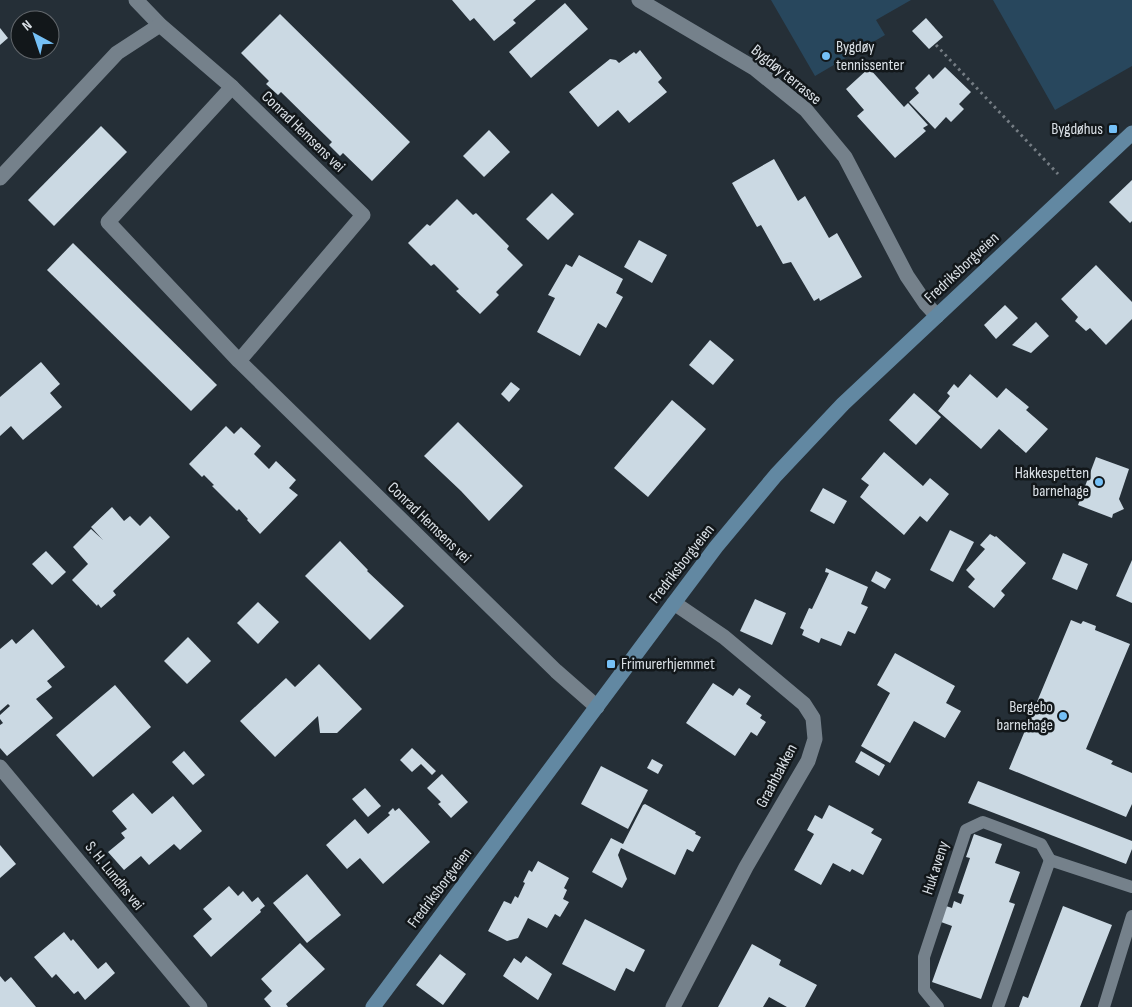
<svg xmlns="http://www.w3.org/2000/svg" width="1132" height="1007" viewBox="0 0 1132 1007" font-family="'Sofia Sans Condensed',sans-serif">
<rect width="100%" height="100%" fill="#252f37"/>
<g fill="#28475d">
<path d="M771,0H911L876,20L885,35L815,76Z"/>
<path d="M993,0H1132V66L1055,110Z"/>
</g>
<g fill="#cbd9e3">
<path d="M452,0H536L513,20L516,23L494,41L474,18L470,21Z"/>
<path d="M565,3L588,29L531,78L509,52Z"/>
<path d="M280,14L410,142L372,181L343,153L340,156L329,145L332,142L281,92L278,95L266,84L269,81L241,53Z"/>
<path d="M926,18L943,37L929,49L912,31Z"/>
<path d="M0,28L8,38L0,45Z"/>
<path d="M640,50L662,78L658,82L667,92L629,123L618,110L598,127L569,92L610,59L616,60L619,63L634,52L636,54Z"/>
<path d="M945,67L971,92L959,104L964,109L951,122L946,117L935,129L909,102L919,93L915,88L929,74L933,79Z"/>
<path d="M869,68L904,107L908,103L928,125L923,128L926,131L895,158L857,116L864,110L846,89Z"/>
<path d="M101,126L127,152L54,226L28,200Z"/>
<path d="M489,130L510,152L484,177L463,156Z"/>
<path d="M774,159L798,201L805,196L829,238L837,233L862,277L820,301L819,298L814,301L791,262L783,264L761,225L757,227L732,183Z"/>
<path d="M1132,180V221L1130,223L1109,202Z"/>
<path d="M552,193L574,214L548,240L526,219Z"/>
<path d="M457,199L473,215L476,213L509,246L507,249L523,265L496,292L499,295L480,314L456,291L459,289L434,264L431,266L408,243L427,224L430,226Z"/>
<path d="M639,240L667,255L652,283L624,267Z"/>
<path d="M73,243L217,385L191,411L47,270Z"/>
<path d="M579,255L623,279L616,293L623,297L606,328L598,323L580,356L537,332L555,298L548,295L566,264L572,267Z"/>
<path d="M1096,265L1132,302V319L1106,345L1090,328L1086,331L1075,321L1078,317L1061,299Z"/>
<path d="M1005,305L1018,318L996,339L984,325Z"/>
<path d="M1036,322L1049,336L1031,353L1012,345Z"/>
<path d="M710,340L734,360L713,385L689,365Z"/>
<path d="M41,362L60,384L50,393L62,407L23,440L11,426L0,436V397Z"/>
<path d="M970,374L997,398L1006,388L1029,407L1026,410L1048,429L1026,453L999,429L981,449L938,411L950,396L947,393L954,384L958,388Z"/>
<path d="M511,382L520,389L509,402L501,394Z"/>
<path d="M914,393L941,417L916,445L889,420Z"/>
<path d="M672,400L706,429L648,497L614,468Z"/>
<path d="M458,422L523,486L489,521L461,491L424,456Z"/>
<path d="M226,426L234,434L241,427L261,446L254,454L269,469L276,461L296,480L289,488L298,495L260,534L247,520L248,519L239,509L237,511L212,486L214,485L204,475L202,477L189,464Z"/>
<path d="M884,452L923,486L930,478L949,494L927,522L920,516L904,535L860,497L869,485L861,479Z"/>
<path d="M1096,457L1129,469L1119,499L1124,509L1113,514L1112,518L1078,505Z"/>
<path d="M823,488L847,501L834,524L810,511Z"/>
<path d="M112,507L124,521L130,516L140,526L150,516L170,537L113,591L116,595L101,608L98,604L97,606L72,580L88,564L73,547L91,529L103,540L91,527Z"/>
<path d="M950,530L974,542L953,582L930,570Z"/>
<path d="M990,534L995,537L996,536L1026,563L1001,591L1005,595L994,608L968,587L975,579L966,570L985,549L980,545Z"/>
<path d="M340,541L368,570L367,571L404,606L370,640L305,576Z"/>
<path d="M46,551L66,572L52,585L32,564Z"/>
<path d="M1063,553L1088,564L1077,590L1052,579Z"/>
<path d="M1132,560V603L1116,596Z"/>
<path d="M826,568L868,587L861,604L868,607L855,634L848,631L841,646L821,638L819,643L802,635L804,630L800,628L809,608L812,609L829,573L825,572Z"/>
<path d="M876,571L891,579L885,589L871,581Z"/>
<path d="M755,599L786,613L772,645L740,631Z"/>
<path d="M258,602L279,622L258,644L237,623Z"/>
<path d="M1071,620L1081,624L1083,621L1096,626L1095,630L1130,644L1086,749L1113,761L1111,764L1132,773V804L1126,817L1009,769Z"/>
<path d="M33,629L65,667L47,681L52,687L36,699L53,718L7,756L0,748V725L3,723L0,719V715L10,706L8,704L0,711V649L12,639L16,644Z"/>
<path d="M188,637L211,661L187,684L164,661Z"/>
<path d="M895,653L955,686L946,703L961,711L945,738L914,721L890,763L861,746L890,693L877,685Z"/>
<path d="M319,664L362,709L337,733H320L318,716L275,757L240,721L286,678L295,687Z"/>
<path d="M713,683L733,696L739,688L751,696L746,704L762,715L760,718L766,722L757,736L751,732L735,756L686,723Z"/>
<path d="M115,685L151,727L93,777L56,735Z"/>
<path d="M412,748L436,771L432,775L421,764L412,772L400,760Z"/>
<path d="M184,751L205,775L193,785L172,762Z"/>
<path d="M861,751L885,765L879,776L855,762Z"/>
<path d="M652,759L663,765L658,774L647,768Z"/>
<path d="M601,766L648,790L628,829L581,804Z"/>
<path d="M442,774L468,802L451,818L438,804L441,802L427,788Z"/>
<path d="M978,781L1132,841V849L1126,864L968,803Z"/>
<path d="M365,788L381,806L368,817L352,799Z"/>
<path d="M133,793L152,814L173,796L202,831L180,850L174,844L149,865L141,856L124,870L108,852L125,838L121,833L127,829L112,811Z"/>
<path d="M645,804L696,832L695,834L701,837L693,852L687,849L675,875L621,848L618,855L627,879L622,888L592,872L611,838L623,844L643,805Z"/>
<path d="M829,805L874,829L871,833L882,839L863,875L852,869L850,872L833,863L821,885L794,870L814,834L807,830L815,815L822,819Z"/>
<path d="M393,808L395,811L399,808L430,842L383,884L360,858L347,869L326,845L355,819L368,834L390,815L388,813Z"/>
<path d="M974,834L1002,844L995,863L1020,872L1009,902L1015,904L981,999L932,982L952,926L941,922L946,906L952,908L954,901L961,904L964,895L958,893L970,858L966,857Z"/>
<path d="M0,845L16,864L0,878Z"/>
<path d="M538,861L569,878L564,888L567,890L563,899L569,902L560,917L555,914L547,928L528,918L518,938L507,941L488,931L504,901L511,904L515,896L518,898L525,883L523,882L529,870L532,872Z"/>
<path d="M307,874L341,915L307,943L273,903Z"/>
<path d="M229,886L238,896L243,891L252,902L258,897L265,906L260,910L261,912L211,957L193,936L212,919L203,909Z"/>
<path d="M1063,906L1112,925L1080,1007H1019L1023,996L1028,998Z"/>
<path d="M585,919L645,950L634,972L626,968L615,991L562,964Z"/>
<path d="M64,932L71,941L73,939L98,969L106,962L115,973L85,1000L78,991L74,994L56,974L52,978L34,957Z"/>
<path d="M300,943L325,969L286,1004L288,1007H271L264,999L272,991L261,979Z"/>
<path d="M752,944L781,960L779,965L817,985L805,1007H787L769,997L763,1007H718Z"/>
<path d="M440,954L466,974L443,1005L416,985Z"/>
<path d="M526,956L552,974L538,1000L503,976L514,958L521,963Z"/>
<path d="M0,976L5,982L11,977L36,1007H0Z"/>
</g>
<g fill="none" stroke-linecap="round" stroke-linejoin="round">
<path stroke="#757d84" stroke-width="3" stroke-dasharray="2.5 4" stroke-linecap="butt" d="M936,45L1058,174"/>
<g stroke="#75818b" stroke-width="12">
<path d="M938,1007L924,990V957L966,830L983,822L1041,844L1050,860"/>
<path d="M998,1007L1050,860L1132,887"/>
<path d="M1104,1007L1132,916"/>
</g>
<g stroke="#75818b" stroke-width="15">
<path d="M136,0L160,25L232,87"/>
<path d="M639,0L754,68L806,110L845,157L907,276L926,304L937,316"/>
<path d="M0,178L117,53L160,25"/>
<path d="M239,361L363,215L232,87L108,222L239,361L556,671L597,707"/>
<path d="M0,767L200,1007"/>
<path d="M673,1007L746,867L808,761L815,739L813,718L804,704L724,637L674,603"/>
</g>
<path stroke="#6288a2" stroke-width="15" d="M373,1007L674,603L716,547L776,475L843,404L1132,133"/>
</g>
<g fill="#75c0f6" stroke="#12171a" stroke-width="2">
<circle cx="826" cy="56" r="5"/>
<rect x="1108" y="124" width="10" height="10" rx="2.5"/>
<circle cx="1099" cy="482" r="5"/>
<rect x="606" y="659" width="10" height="10" rx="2.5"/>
<circle cx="1063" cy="716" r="5"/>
</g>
<g text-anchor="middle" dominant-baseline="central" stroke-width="5" stroke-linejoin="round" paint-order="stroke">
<g font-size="16" fill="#dae0e6" stroke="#12171a" text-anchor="end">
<text x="836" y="47" text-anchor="start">Bygdøy<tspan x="836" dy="18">tennissenter</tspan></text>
<text x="1103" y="129">Bygdøhus</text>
<text x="1089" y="473">Hakkespetten<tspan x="1089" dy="18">barnehage</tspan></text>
<text x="621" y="664" text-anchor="start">Frimurerhjemmet</text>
<text x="1053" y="707">Bergebo<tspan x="1053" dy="18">barnehage</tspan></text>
</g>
<g font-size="16" fill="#dae0e6" stroke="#12171a">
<text transform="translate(786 75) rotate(39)">Bygdøy terrasse</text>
<text transform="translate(303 132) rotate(44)">Conrad Hemsens vei</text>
<text transform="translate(962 268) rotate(-43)">Fredriksborgveien</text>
<text transform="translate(429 523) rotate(44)">Conrad Hemsens vei</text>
<text transform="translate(682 564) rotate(-52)">Fredriksborgveien</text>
<text transform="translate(777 776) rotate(-62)">Graahbakken</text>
<text transform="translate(936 868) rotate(-72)">Huk aveny</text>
<text transform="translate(114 876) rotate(51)">S. H. Lundhs vei</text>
<text transform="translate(440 888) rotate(-53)">Fredriksborgveien</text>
</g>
</g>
<g transform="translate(35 35) rotate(320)"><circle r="24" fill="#12171a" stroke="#62676c"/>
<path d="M0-4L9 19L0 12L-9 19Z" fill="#75c0f6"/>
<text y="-8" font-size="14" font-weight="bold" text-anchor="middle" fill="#dae0e6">N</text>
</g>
</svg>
